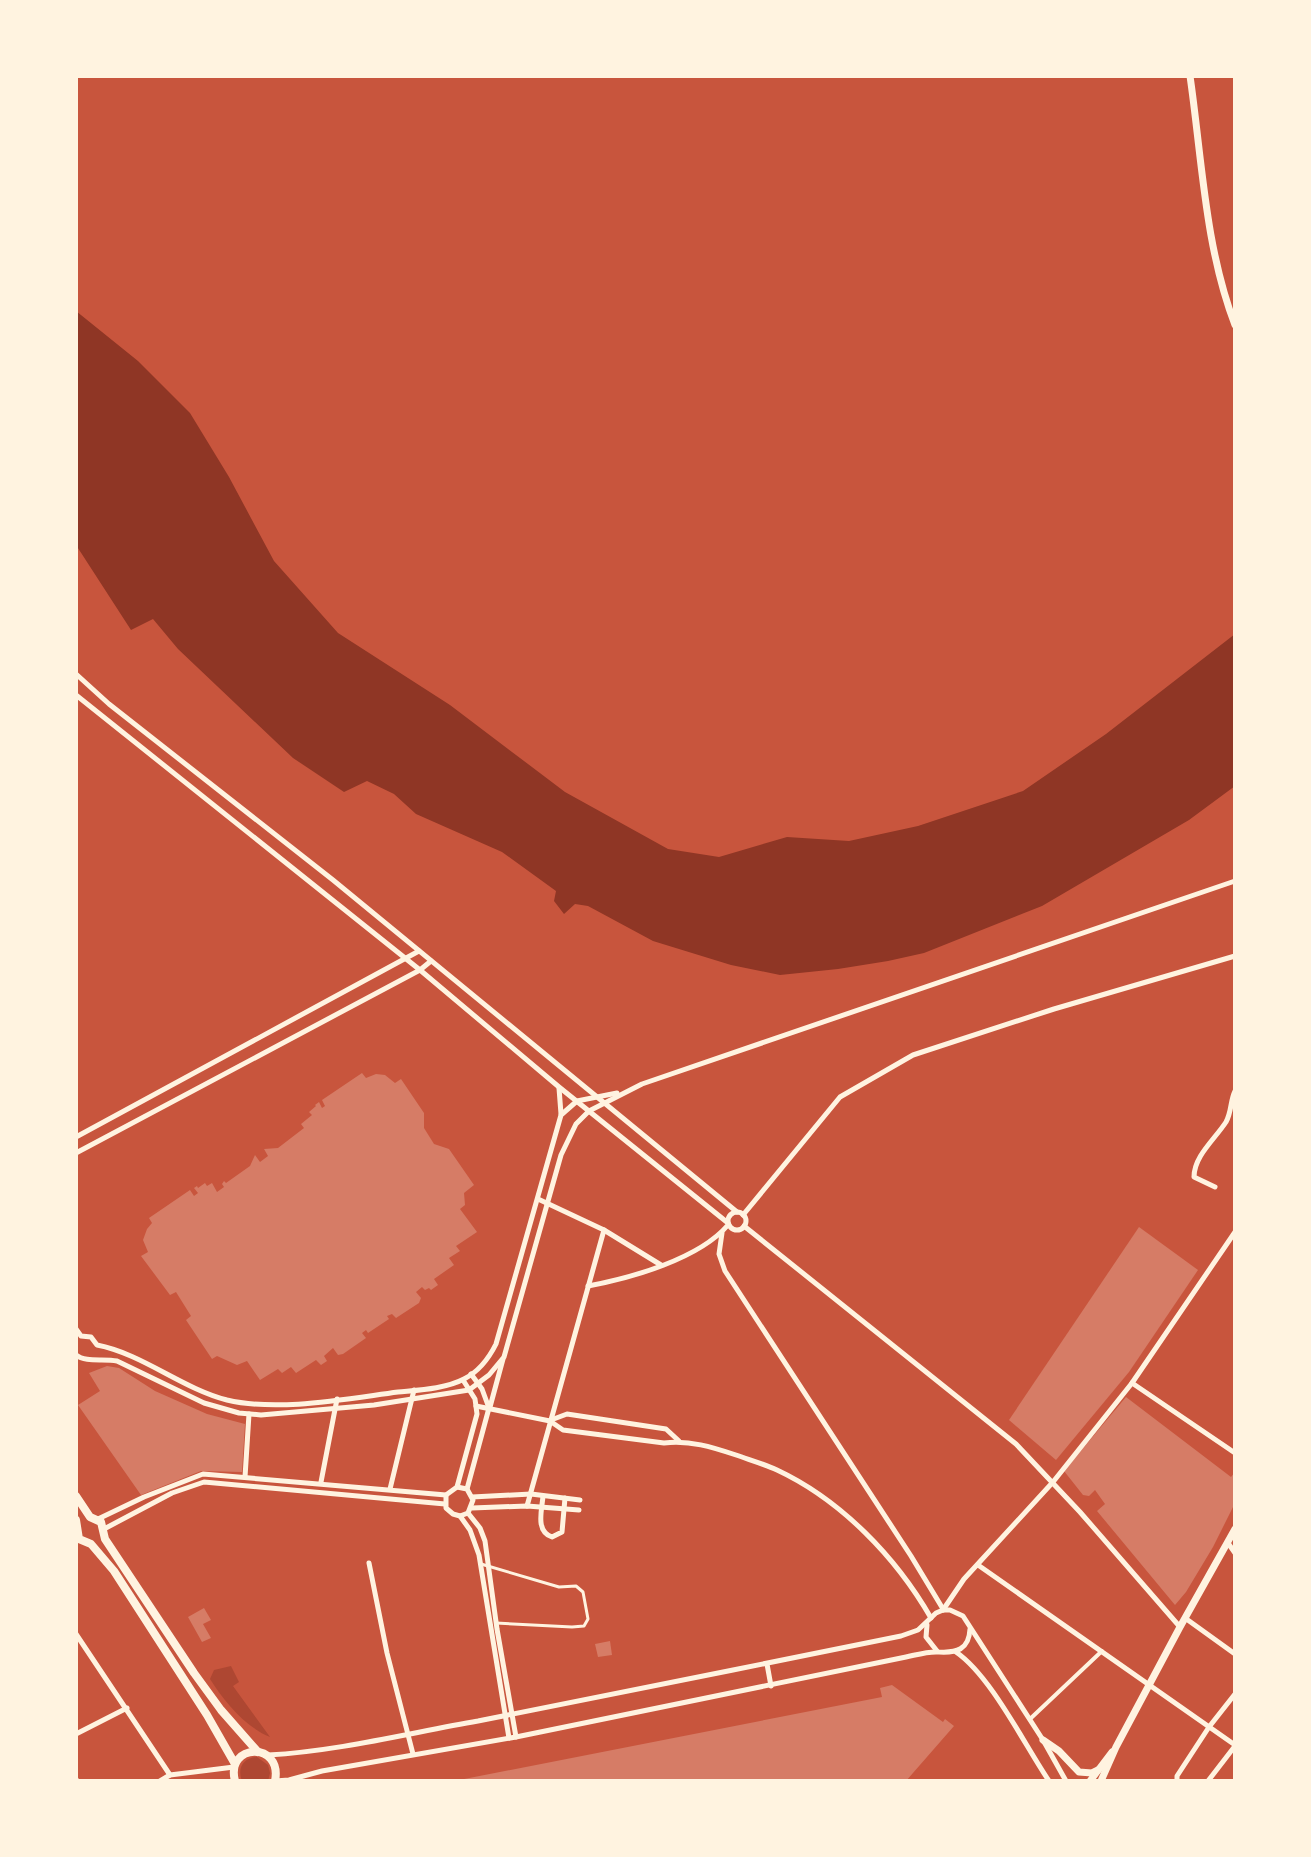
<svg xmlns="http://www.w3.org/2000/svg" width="1311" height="1857" viewBox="0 0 1311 1857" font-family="'PT Sans',sans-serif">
<rect width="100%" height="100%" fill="#c8553d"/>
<g fill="#ae4732">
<path d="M231,1666L239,1682L233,1686L270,1737C245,1727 224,1701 210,1679L214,1670Z"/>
<path d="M257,1757L268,1765L270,1773L268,1781H242C237,1768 243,1758 257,1757Z"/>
</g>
<path fill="#8f3625" d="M76,311L138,361L190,413L229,477L274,561L338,633L450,705L565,792L668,849L719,857L787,837L849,841L918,826L1023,791L1106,734L1235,634V786L1189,820L1042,906L924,953L888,961L838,969L780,975L731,965L653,941L588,906L575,904L564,914L554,901L556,891L502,852L416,814L394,794L367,781L344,792L293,758L178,649L153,619L131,630L76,545Z"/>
<g fill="#d67c66">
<path d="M362,1073L366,1078L376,1074L385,1075L395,1083L401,1079L424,1113V1128L434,1144L449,1149L474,1185L464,1193L465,1205L460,1209L477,1232L456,1246L460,1251L449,1258L454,1265L434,1279L438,1285L431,1290L429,1288L425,1290L422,1287L416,1292L421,1298L419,1303L396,1318L392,1314L387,1316L389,1319L368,1333L366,1330L362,1333L366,1338L343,1354L338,1355L333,1348L324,1356L327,1361L321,1365L316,1360L296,1373L291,1367L282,1373L278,1369L260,1380L247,1361L237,1365L217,1356L212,1359L186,1320L191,1316L176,1292L170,1295L141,1256L148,1252L143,1240L147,1229L152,1223L149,1218L190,1190L194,1196L198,1193L194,1188L197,1186L198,1188L205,1183L207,1186L212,1183L217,1192L224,1187L222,1184L224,1181L226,1183L250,1166L255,1155L260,1162L268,1156L264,1149L278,1148L304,1128L301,1124L312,1115L309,1112L316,1106L315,1105L319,1102L322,1108L325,1106L322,1100Z"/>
<path d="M1139,1227L1198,1270L1129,1372L1056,1460L1009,1420Z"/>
<path d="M107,1366L119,1368L155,1391L207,1414L245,1424L242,1472L201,1471L141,1495L78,1405L100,1391L89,1373Z"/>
<path d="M1126,1397L1231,1477L1235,1472V1503L1213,1547L1186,1592L1175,1605L1097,1511L1105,1504L1095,1490L1089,1496L1083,1495L1064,1471Z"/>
<path d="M204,1608L211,1620L203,1624L211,1638L202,1642L188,1617Z"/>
<path d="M610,1641L612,1655L598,1657L595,1644Z"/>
<path d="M892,1685L943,1722L945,1719L954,1726L906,1781H454L882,1697L880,1688Z"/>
</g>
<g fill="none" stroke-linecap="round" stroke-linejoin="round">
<path stroke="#fff3e0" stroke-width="3" d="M481,1564L559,1587L576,1586L583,1592L588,1619L584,1626L572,1627L496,1623"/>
<path stroke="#fff3e0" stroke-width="4" d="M1030,1719L1102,1651"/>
<g stroke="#fff3e0" stroke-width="5">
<path d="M76,674L109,704L333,880L737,1212"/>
<path d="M76,695L420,970L559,1087L728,1223"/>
<path d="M559,1088L561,1114"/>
<path d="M76,1137L419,951"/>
<path d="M76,1153L420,970L431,961"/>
<path d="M1215,1187L1194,1177C1194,1156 1215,1139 1226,1122C1232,1111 1230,1101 1235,1091"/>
<circle cx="737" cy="1221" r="9"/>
<path d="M743,1215L840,1097L913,1055L1054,1009L1235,956"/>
<path d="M744,1226L1016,1444L1080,1512L1180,1627"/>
<path d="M604,1230L661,1265"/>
<path d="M722,1233L719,1254L725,1271L911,1556L943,1609"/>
<path d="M588,1286C631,1278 699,1259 728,1225"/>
<path d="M76,1329L81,1336L91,1337L97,1345C143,1354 181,1388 227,1400C278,1412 345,1399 398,1392C418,1390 445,1389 464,1379C478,1372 489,1358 496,1344L561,1115L577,1101L617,1093"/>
<path d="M76,1355C86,1363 104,1358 117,1361L204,1403L239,1413L261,1415L374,1405L469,1390L489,1375L504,1357L561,1155L576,1124L589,1111L642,1084L1235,881"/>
<path d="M1132,1383L1235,1453"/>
<path d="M476,1406L550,1421L563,1430L664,1443C690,1440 712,1447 736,1455C750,1460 764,1464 777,1470C841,1500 896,1557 931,1618"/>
<path d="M490,1407L503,1359"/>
<path d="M551,1420L567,1414L666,1429L679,1441"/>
<path d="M245,1477L249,1414"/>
<path d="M321,1482L337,1399"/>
<path d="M457,1487L467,1489L473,1500L468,1513L460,1516"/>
<path d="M390,1489L414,1390"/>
<path d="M467,1489L489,1408L482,1389L471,1374"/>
<path d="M446,1495V1508L453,1514L460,1516L470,1530L479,1555L509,1738"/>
<path d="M543,1496C542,1510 535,1531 552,1537L562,1532L565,1498"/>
<path d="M472,1497L531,1494L580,1500"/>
<path d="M527,1506L604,1230L538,1199"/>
<path d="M472,1508L527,1506L579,1510"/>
<path d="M468,1513L480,1528L485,1541L497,1629L516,1737"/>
<path d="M98,1519L144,1497L203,1474L446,1495L457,1487L477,1414L475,1399L463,1380"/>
<path d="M104,1529L172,1493L204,1482L445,1504"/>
<path d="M1228,1543L1235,1553"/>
<path d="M369,1563L387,1653L413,1754"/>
<path d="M978,1565L1235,1745"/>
<path d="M943,1610L964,1579L1053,1482L1132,1383L1235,1232"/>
<path d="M1185,1618L1235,1654"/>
<path d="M927,1625L926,1637L937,1651"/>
<path d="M76,1634L170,1775"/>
<path d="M956,1652C991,1676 1024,1744 1049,1781"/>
<path d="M767,1664L771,1686"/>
<path d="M76,1734L127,1708"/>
<path d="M268,1755C339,1751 409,1733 478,1721C619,1694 760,1664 901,1636L918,1630L936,1613L943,1610H950L963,1616L1043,1740L1066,1781"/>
<path d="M76,1779L77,1781"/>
<path d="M160,1781L170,1775L234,1767"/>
<path d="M275,1781L289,1780L322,1771L516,1737L906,1657C916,1655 928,1651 939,1652C956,1653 969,1650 970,1629"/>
<path d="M1177,1781V1776L1209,1727L1235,1694"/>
<path d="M1208,1781L1235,1746"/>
</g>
<g stroke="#fff3e0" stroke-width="7">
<path d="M1190,76C1202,159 1205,247 1235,325"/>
<path d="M1043,1740L1059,1751L1079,1772L1092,1773L1098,1770"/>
<path d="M1090,1781L1112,1752"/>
<path d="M1101,1781L1116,1747L1180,1627L1235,1529"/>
</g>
<g stroke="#fff3e0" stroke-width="8">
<path d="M76,1496L90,1517L101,1522L105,1539L194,1673L221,1710L258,1752"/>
<path d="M76,1520L79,1539L91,1544L114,1571L207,1715L235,1764"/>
<path d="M235,1781C225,1743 283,1741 275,1781"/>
</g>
</g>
<rect width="1311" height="1857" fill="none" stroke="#fff3e0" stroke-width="156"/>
</svg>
